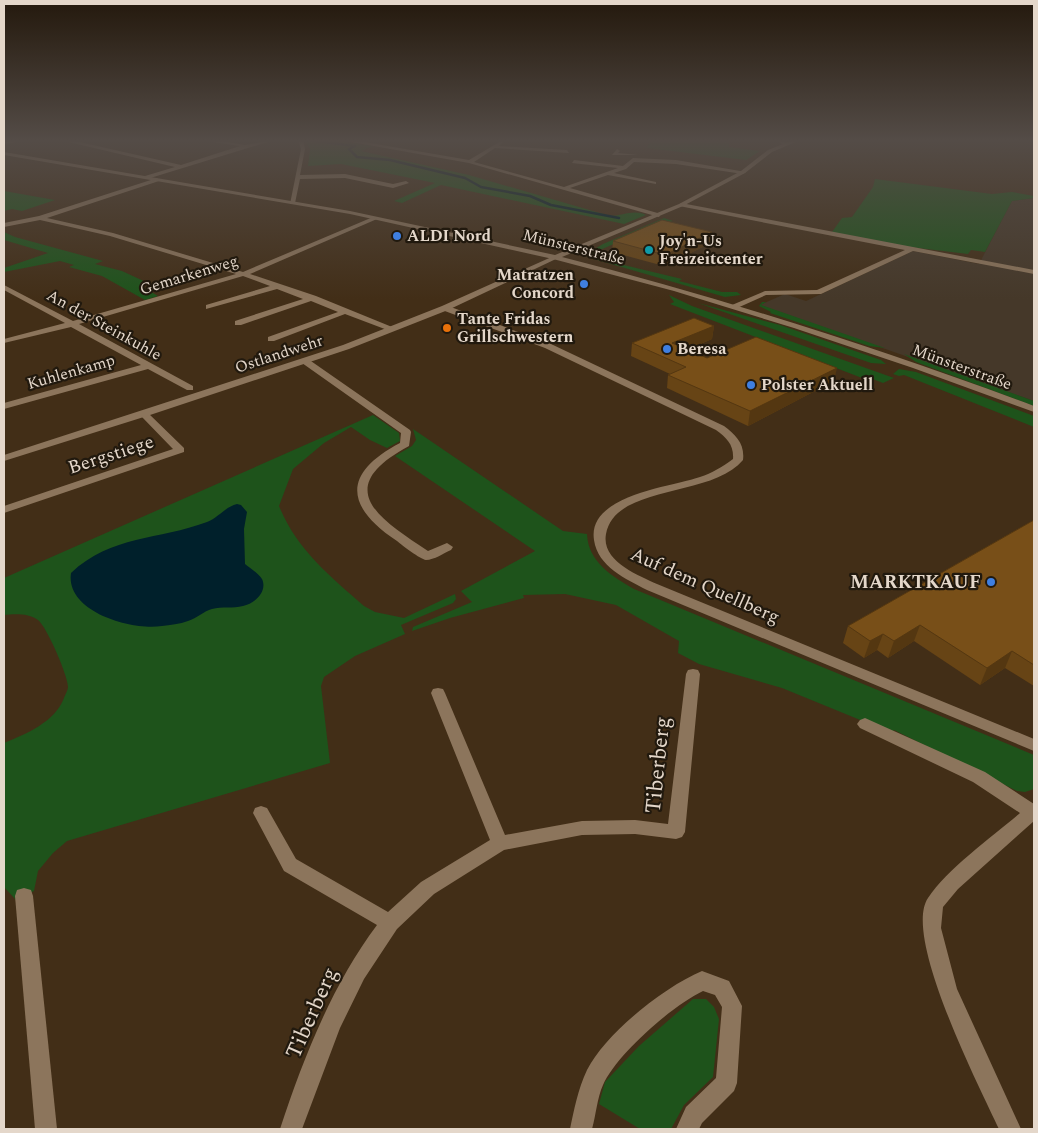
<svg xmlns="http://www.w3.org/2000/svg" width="1038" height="1133" viewBox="0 0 1038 1133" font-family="Spectral,serif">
<rect width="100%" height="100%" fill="#422e17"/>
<path fill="#453829" d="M1034,198V401L760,305L785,294L806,301L913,251L979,264L1012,201Z"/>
<g fill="#1e531b">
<path d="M305,140H332L373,146L361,151L469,175L610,216C623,216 633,209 646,215L624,224L441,185L402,203L394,201L435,183L341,164L308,166L310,149Z"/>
<path d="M650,140H729V147L760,151L746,160L647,148Z"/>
<path d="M875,179L992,194L1012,192L1034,196V198L1012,201L985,252L971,250L968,254L910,247L832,232L842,218L852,217L873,187Z"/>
<path d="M4,191L55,200L22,211L12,209L4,211Z"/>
<path d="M664,218L673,221L655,226L600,250V255L607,258L603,260L682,279L679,281L722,292H737L741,295L725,297L587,257L586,254L603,244Z"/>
<path d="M4,232L15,237L103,261L95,264L122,271L148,283L141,286L158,296L145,300L102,276L69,267L74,265L60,261L4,272V268L48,253L4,240Z"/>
<path d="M669,295L692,306L894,378L883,383L865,376L862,378L670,304L674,302Z"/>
<path d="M762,302H766L761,305L885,348L869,346L770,313L771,312L759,306Z"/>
<path d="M698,303L780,325L881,360L886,364L871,363Z"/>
<path d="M904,354L1034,401V406L916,362Z"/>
<path d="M899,369L916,372L1034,416V427L904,375L899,376L893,374Z"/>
<path d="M373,415L399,433L400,441L387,448L370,440L351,427L324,443L293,469L279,506C297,550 330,576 364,606L375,612L404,618L455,594L456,599L453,603L401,625L405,634L355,656L324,677L321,686L330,763L67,841L53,853L38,871L34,891L16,900L4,887V743C26,734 55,722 64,698C65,695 68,690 68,687C68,676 47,627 38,620C29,613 14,614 4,615V578Z"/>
<path d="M413,429L563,531L587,534C588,562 613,577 634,589L1034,755V789L1025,792L1017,791L894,730L892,733L782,688L699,664L678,653L679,641L616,605L565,594L523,595L524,598L450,618L412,631L413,627L472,602L461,591L535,551L395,456L412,446L416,440Z"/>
<path d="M693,999H706L714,1007L719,1019L713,1077L684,1105L671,1129H640L599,1104L605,1082L639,1046Z"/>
</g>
<path fill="#00202b" d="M237,504L241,505L247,512L244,529L245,564C250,568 258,573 262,579C268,592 254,604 243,606C233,609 222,606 212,609C204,611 197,618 188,621C180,624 170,625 162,626C132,631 65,612 71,573C111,535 159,540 207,522C218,518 225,507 237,504Z"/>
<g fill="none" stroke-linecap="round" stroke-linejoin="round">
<path stroke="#00202b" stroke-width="2.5" d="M308,140L355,146L349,149L357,157L390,160L465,178L481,187L530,196L551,205L619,218"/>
<g fill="#8c755c" fill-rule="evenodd">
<path d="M12,140H29L4,144V142Z"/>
<path d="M60,140H71L181,165L240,146L199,140H217L245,145L274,140L147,179L145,176L175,167Z"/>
<path d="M298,140H303L305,149L300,175L345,174L393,184L406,181L409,183L393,188L345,178L300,179L295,203L290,204L301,149Z"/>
<path d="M340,140H353L469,160L501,141L503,142L499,146L567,150L569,153L495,148L474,162L564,187L618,168L572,163L574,160L623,166L633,158L676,160L746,172L743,174L676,164L634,162L626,169L614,173L656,182V184L608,175L570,188L661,214L659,217L469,163Z"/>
<path d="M777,140H783L788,145L784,146Z"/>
<path d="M617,149L620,151L618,153L638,155H612Z"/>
<path d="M157,178L159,181L47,218L113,233L243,272L373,217H377V219L250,274L316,296L397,329L390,331L345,314L274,341H268V337L338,312L311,301L241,325H235V321L303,299L277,289L206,309V305L270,286L243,276L79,324L193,386V390H187L148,369L4,409V403L141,365L71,327L4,343V339L65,323L4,290V285L73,321L236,274L110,236L40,220L4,227V223L39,216Z"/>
<path d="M681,203L1034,270V274L913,251L821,294L766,295L735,309H732V305L765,291L817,290L905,250L679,206Z"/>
<path d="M442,306H448L551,344L724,426C736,435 745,444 743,460C712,498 615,484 606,534C601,561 638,575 657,584L1034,739V751L647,590C626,579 598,567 594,540C587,495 671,487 700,477C712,473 722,467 733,459C734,445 727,438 716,430L545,348L442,310Z"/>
<path d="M302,359H308L410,430L411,432L409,446C331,488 378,518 428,551L447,543L453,547L451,550C444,553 434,560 426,560C420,559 403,546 397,541C344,506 343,473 400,443L401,433L302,363Z"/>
<path d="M144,411L147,412L184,448V452L4,513V506L173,449L141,416L139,414Z"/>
<path d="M693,669L698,670L700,674L685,832L682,837L676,839L635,834L582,835L504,850L434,894L397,929L364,979L340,1028L302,1129H280C303,1059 332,985 377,925L284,871L253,813L255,808L261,806L267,808L296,859L388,912L421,882L490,840L431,693L433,689L438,688L443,689L445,693L505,835L582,821L635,820L668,824L686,674L688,670Z"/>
<path d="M865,718L985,772L1034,804V821L958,889L943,907L941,928L957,989L1021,1129H999C980,1088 902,936 928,898C947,869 993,836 1020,813L973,782L860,728L857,724L860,720Z"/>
<path d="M24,888L31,890L33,896L57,1129H35L15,896L17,890Z"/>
<path d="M702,971L729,981L742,1006L737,1083L734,1091L702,1123L699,1129H676L686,1107L716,1078L722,1007L715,995L703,991C673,1005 616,1055 603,1085C597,1098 596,1115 592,1129H570C574,1110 578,1089 587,1070C606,1033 664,987 702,971Z"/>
</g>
<path fill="#8c755c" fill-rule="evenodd" d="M556,255L558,256V258L448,310L349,349L147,416L4,461V455L343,345L442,306Z"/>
<path fill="#8c755c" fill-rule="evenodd" d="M793,140H813L798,141L772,152L745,173L683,206L562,257C722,298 879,348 1034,406V412L913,368L794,328L674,291L553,259L350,214L4,155V152L350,211L555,255L679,204L741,171L768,150Z"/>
</g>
<g fill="#674415">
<path d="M712,232L711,243L664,266L612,252L613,241Z"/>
<path d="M714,326L712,339L687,350L707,358L834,381L748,426L667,388L668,375L670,374L631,356L632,343Z"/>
<path d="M1034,520V686L1005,668L980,685L914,641L888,658L877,650L864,658L843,643L848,626Z"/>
</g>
<g fill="#543711">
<path d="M712,232L711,243L664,266L665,255Z"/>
<path d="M714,326L712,339L671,356L672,343Z"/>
<path d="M837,368L834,381L748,426L750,411Z"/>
<path d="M920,625L914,641L888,658L894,641Z"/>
<path d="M883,634L877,650L864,658L870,641Z"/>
<path d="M1012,651L1005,668L980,685L987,668Z"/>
</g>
<g fill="#784f18" stroke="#543711">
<path d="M662,220L712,232L665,255L613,241Z"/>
<path d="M694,318L714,326L672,343L707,358L756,337L837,368L750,411L668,375L686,367L632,343Z"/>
<path d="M1034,520V665L1012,651L987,668L920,625L894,641L883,634L870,641L848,626Z"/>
</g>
<linearGradient id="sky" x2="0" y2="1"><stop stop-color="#24190d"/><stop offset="0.47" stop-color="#544c47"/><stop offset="1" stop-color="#544c47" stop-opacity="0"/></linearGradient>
<rect width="1038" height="299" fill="url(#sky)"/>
<g fill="#3f7fe0" stroke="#21190e" stroke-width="2">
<circle cx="397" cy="236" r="5"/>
<circle cx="584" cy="284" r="5"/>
<circle cx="667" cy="349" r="5"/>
<circle cx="751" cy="385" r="5"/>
<circle cx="991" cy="582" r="5"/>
</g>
<circle fill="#0f9aa8" stroke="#21190e" stroke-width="2" cx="649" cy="250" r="5"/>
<circle fill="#e8710a" stroke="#21190e" stroke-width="2" cx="447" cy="328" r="5"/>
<g text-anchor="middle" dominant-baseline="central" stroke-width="4.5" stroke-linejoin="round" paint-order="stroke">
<g font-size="16" font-weight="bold" fill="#e4d7ca" stroke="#21190e" text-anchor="start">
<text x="407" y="236">ALDI Nord</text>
<text x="659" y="241">Joy'n-Us<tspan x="659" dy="18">Freizeitcenter</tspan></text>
<text x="574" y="275" text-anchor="end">Matratzen<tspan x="574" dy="18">Concord</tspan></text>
<text x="457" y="319">Tante Fridas<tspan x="457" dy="18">Grillschwestern</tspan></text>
<text x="677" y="349">Beresa</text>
<text x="761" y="385">Polster Aktuell</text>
</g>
<g font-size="16" fill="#e4d7ca" stroke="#21190e">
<text transform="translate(574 247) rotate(14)">Münsterstraße</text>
<text transform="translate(189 275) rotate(-17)">Gemarkenweg</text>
<text transform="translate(104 325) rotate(29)">An der Steinkuhle</text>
<text transform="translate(279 354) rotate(-18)">Ostlandwehr</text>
<text transform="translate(962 367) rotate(20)">Münsterstraße</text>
<text transform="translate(71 372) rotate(-16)">Kuhlenkamp</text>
</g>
<g font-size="19" fill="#e4d7ca" stroke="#21190e">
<text transform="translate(111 455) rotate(-18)">Bergstiege</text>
<text transform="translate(705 586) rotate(24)">Auf dem Quellberg</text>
</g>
<g font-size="19" font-weight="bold" fill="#e4d7ca" stroke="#21190e" text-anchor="end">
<text x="981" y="582">MARKTKAUF</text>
</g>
<g font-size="22" fill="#e4d7ca" stroke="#21190e">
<text transform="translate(658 765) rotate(-84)">Tiberberg</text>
<text transform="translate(312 1013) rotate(-66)">Tiberberg</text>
</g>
</g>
<rect width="1038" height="1133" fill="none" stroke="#e4d7ca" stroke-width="10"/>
</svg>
